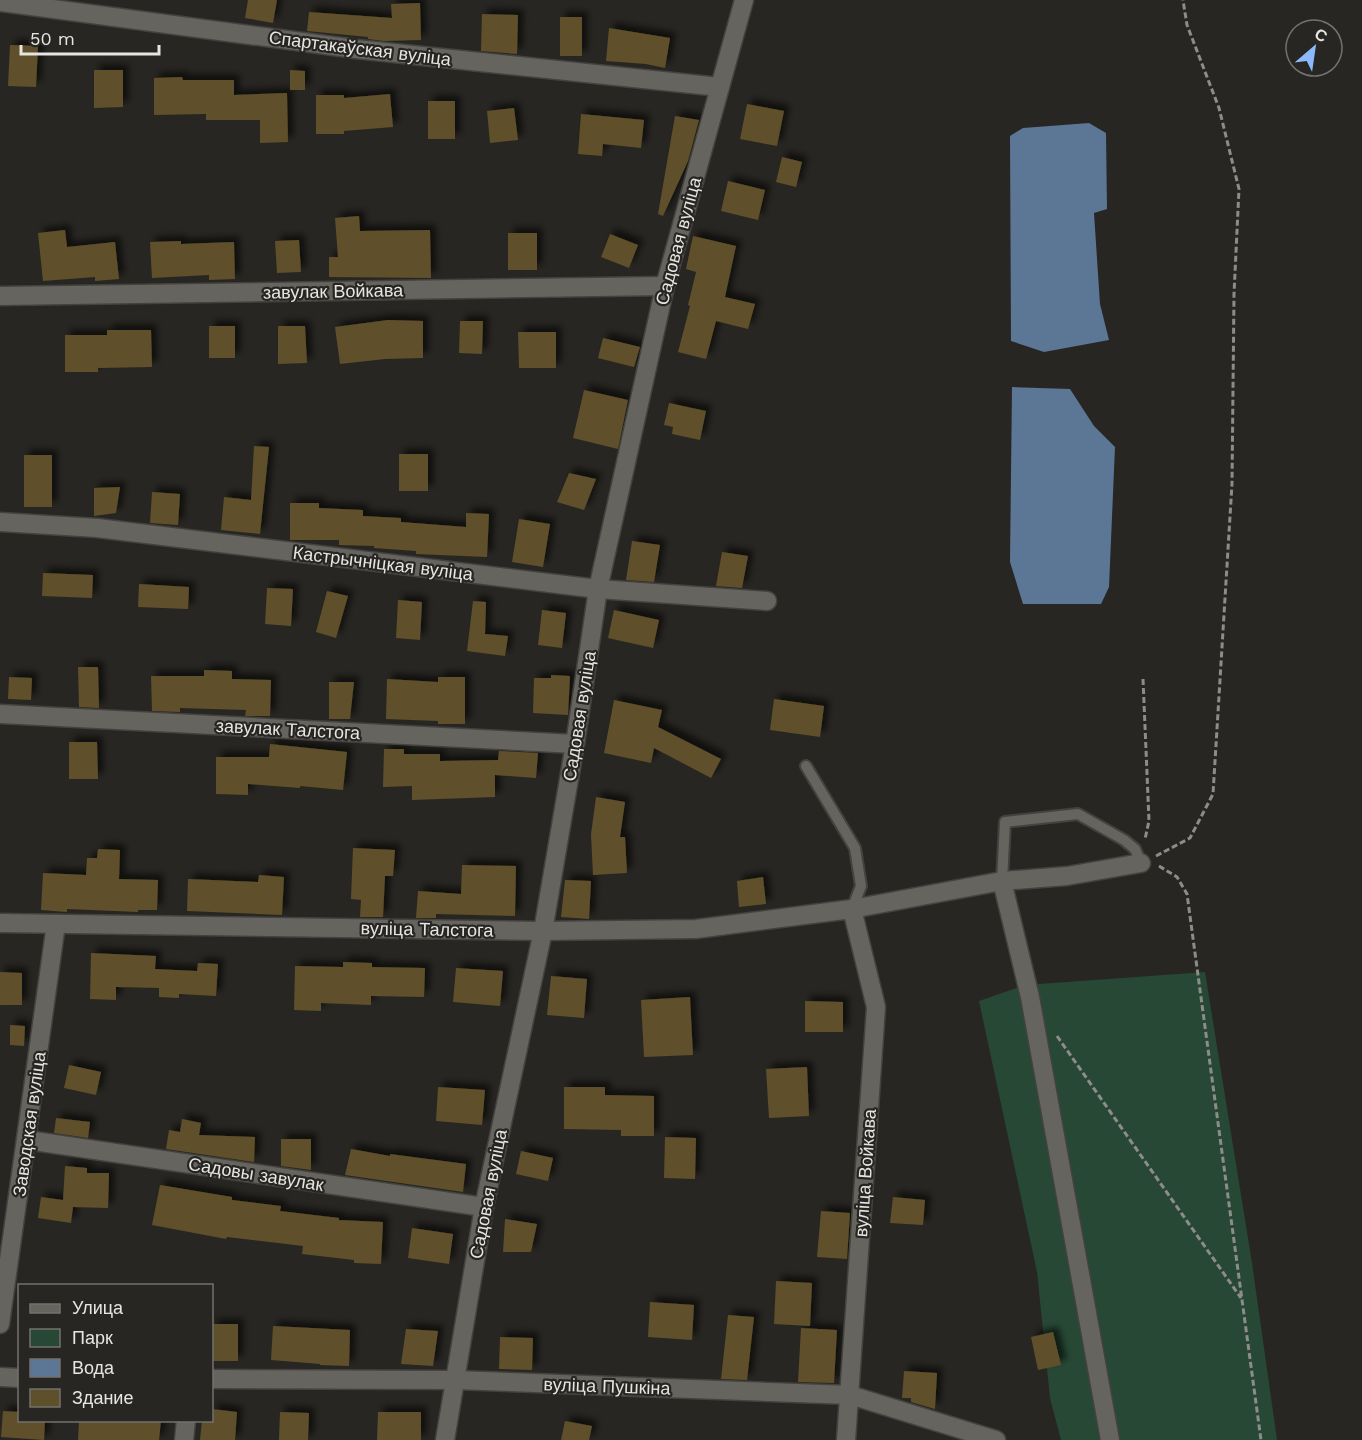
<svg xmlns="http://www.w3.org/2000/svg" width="1362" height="1440" viewBox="0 0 1362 1440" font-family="'Work Sans',sans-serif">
<defs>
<filter id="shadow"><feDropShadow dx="5.5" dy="-5.5" stdDeviation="3" flood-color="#0009"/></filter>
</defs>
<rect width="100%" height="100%" fill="#272622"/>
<path fill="#274834" d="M1205,972L1252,1263L1277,1440H1061L1050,1398L1037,1272L979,1001L1025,985Z"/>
<g fill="#5c7696">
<path d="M1089,123L1106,133L1107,209L1094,213L1100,304L1109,340L1044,352L1011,341L1010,136L1023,128Z"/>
<path d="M1012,387L1070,389L1094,426L1115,447L1109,587L1101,604H1023L1010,562Z"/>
</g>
<g fill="#5e502a" filter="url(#shadow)">
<path d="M248,0H277L273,23L245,18Z"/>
<path d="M420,3L421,40L384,41L368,39V37L307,31L309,12L392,18L391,4Z"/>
<path d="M482,14L518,15L517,54L481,51Z"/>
<rect x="560" y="17" width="22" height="39"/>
<path d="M609,28L670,38L665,68L646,64L606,61Z"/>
<path d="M10,45L38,46L36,87L8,86Z"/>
<path d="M94,70H123V107L94,108Z"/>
<path d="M290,70L305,71V90H290Z"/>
<path d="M182,77L183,80H234V95L287,93L288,142L260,143V120H206V114L154,115V78Z"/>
<path d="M390,94L393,127L344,131V134H316V95H344V98Z"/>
<rect x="428" y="101" width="27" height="38"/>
<path d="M747,104L784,111L777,146L740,139Z"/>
<path d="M514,108L518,140L490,143L487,111Z"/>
<path d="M581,114L644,120L641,148L603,144L602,156L578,154Z"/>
<path d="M675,116L699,120L688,161L663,216L658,214Z"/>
<path d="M782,157L802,162L796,187L776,182Z"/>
<path d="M728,181L765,190L758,220L721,211Z"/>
<path d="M359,216L360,231L430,230L431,278L329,277V257H338L335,218Z"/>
<path d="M65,230L67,247L115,242L119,279L95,281V277L43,281L38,233Z"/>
<rect x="508" y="233" width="29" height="37"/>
<path d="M610,234L638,245L629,268L601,257Z"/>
<path d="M693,236L736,246L725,297L755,304L748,329L716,321L706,359L678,352L690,306L688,305L696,272L686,269Z"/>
<path d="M299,240L301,272L277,273L275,241Z"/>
<path d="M181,241V244L234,242L235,279L209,280V275L152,278L150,242Z"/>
<path d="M388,320L423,321V358L385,359L340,364L335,327Z"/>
<path d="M460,321H483L482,354L459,353Z"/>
<rect x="209" y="326" width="26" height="32"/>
<path d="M278,326H305L307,363L278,364Z"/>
<path d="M107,330H151L152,367L98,368V372H65V335H107Z"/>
<path d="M518,332H556V368H519Z"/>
<path d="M603,338L640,347L634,367L598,358Z"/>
<path d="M584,390L628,400L618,449L573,438Z"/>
<path d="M669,403L706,411L700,440L672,434L673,427L664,425Z"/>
<path d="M254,446L269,447L260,534L221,530L224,497L251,500Z"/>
<rect x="399" y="454" width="29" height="37"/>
<rect x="24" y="455" width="28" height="52"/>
<path d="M569,473L596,479L584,510L557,502Z"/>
<path d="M120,487L116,513L94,516V488Z"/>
<path d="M152,492L180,494L178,525L150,523Z"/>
<path d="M290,503H319V508L363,510V516L401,518V522L466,527V513L489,514L487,557L416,554V551L374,548V546L339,545V540H290Z"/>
<path d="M519,519L550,524L543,567L512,562Z"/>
<path d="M632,541L660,545L654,582L626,580Z"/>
<path d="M722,552L748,556L742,588L716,586Z"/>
<path d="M43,573L93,575L92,598L42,596Z"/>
<path d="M139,584L189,587L188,609L138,607Z"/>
<path d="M267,588L293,589L291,626L265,624Z"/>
<path d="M327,591L348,596L336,638L316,632Z"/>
<path d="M398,600L422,602L420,640L396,638Z"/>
<path d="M473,601L486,602L485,634L508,636L505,656L467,651Z"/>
<path d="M542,610L566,613L562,648L538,645Z"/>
<path d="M614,610L659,620L653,648L608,638Z"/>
<path d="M78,667H98L99,708L79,707Z"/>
<path d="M204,670L232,671V679L271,680L270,716H245L246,710L180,708V712L152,711L151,676H204Z"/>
<path d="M551,675L570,676L568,715L533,713L534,678H551Z"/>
<path d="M9,677L32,678L31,700L8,699Z"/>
<path d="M438,677H465V724H438V721L386,719L387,679L438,682Z"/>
<path d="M329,682H354L350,719H329Z"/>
<path d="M774,699L824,706L820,737L770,730Z"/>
<path d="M614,700L662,710L658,727L721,759L711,778L654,748L651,763L604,753Z"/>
<path d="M69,742H97L98,779H69Z"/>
<path d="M270,744L347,752L343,790L300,786V788L248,784V795L216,794V757H269Z"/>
<path d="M384,749H404V754H440V761L498,760L499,751L538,753L536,778L495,775V797L412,800V786L383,787Z"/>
<path d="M596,797L625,802L620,837H625L627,873L593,875L591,834Z"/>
<path d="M353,848L395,850L393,876H385L383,917H360L361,900L351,899Z"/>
<path d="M98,849L120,850L119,879L158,880L157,910H138V912L67,909V912L41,910L43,873L86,875L87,858H97Z"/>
<path d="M462,865L516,866L515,916L436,914V918H416L418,891L461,894Z"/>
<path d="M259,875L284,877L282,915L187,911L188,879L258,882Z"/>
<path d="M763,877L766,904L739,907L737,881Z"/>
<path d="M565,880L591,881L589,919L561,917Z"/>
<path d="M91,953L156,956L155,969L197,971L198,963L218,964L216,996L179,994V998L159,997V988L116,987V1000L90,999Z"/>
<path d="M343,962L372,963V967L425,968L424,997L371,996V1005L321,1003V1011L294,1010L295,966L343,967Z"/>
<path d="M456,968L503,971L500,1006L453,1002Z"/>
<path d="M0,972L22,973V1005H0Z"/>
<path d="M551,976L587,979L584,1018L547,1015Z"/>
<path d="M690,997L693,1055L644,1057L641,1000Z"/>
<path d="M805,1001L843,1002V1032H805Z"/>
<path d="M10,1025L25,1026L24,1046L10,1045Z"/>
<path d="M69,1065L101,1072L96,1095L64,1088Z"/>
<path d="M807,1067L809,1116L769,1118L766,1069Z"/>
<path d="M438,1087L485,1090L482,1125L436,1121Z"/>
<path d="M564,1087H605V1095L654,1096V1136H621V1130L564,1129Z"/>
<path d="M56,1118L90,1122L88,1138L54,1133Z"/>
<path d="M182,1119L201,1123L199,1135L255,1137L254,1162L166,1149L169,1130L180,1132Z"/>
<path d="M665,1137L696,1138L695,1179L664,1178Z"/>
<path d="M281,1139H311V1170L281,1166Z"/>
<path d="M351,1149L390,1156V1154L466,1164L463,1192L345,1175Z"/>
<path d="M521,1151L553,1158L548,1181L516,1174Z"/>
<path d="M65,1166L87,1168V1173H109L108,1208L73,1207L71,1223L38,1218L41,1197L63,1200Z"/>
<path d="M160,1185L232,1197V1200L281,1206L280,1211L339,1218V1220L383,1222L381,1264L354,1263V1260L302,1254L303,1246L227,1237L226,1239L152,1225Z"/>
<path d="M893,1197L925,1200L923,1225L890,1223Z"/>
<path d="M821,1211L850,1213L847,1259L817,1257Z"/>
<path d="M505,1219L537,1224L531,1252H503Z"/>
<path d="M412,1228L453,1234L449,1264L408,1258Z"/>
<path d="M776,1281L812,1283L810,1326L774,1324Z"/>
<path d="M650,1302L694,1305L692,1340L648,1337Z"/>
<path d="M728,1315L754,1317L747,1380L721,1379Z"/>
<rect x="212" y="1324" width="26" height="37"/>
<path d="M273,1326L350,1330L349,1366L320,1365V1364L271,1360Z"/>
<path d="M801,1328L837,1330L834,1383L798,1382Z"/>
<path d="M406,1329L438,1331L433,1366L401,1364Z"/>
<path d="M1053,1332L1061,1365L1038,1370L1031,1337Z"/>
<path d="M500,1337L533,1338L532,1370L499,1369Z"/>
<path d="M904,1371L937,1373L935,1409L911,1402V1398H902Z"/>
<path d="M212,1409L237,1412L235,1440H200L202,1420H212Z"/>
<path d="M3,1411L20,1412V1420H45L44,1440L1,1437Z"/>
<path d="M280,1412L309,1413L308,1440H279Z"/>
<path d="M378,1412H421V1440H377Z"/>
<path d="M79,1420H161L159,1440H78Z"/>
<path d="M565,1421L592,1426L589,1440H561Z"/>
</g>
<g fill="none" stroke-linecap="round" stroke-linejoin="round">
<g stroke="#43423f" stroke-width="14">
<g id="lane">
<path d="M806,766L855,848L861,886L852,909"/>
<path d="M1002,881L1005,822L1078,814L1124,840L1135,849L1141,863"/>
</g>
</g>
<g stroke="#43423f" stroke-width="21">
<g id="street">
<path d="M0,2L356,49L720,87"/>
<path d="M0,296L665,286"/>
<path d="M0,522L97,528L598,589L767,601"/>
<path d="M0,714L575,744"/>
<path d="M1002,881L1030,997L1110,1440"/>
<path d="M0,923L543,931L696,929L852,909L1002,881L1067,876L1141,863"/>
<path d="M27,1140L484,1207"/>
<path d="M0,1324L56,924"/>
<path d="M0,1377L20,1378"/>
<path d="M212,1379L455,1380L850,1395L996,1440"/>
<path d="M184,1440L186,1420"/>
<path d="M445,1440L484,1207L543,931L575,744L598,589L665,286L744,0"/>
<path d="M846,1440L876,1007L852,909"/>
</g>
</g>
<g stroke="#8d8c88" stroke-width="3" stroke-dasharray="6 3" stroke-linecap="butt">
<path d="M1143,679L1149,821L1145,839"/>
<path d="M1156,856L1190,838L1213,794L1232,484L1234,294L1239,189L1219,108L1187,25L1183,0"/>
<path d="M1159,866L1177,877L1187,894L1261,1440"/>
<path d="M1057,1036L1241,1298"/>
</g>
<use href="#lane" stroke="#66645f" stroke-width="10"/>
<use href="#street" stroke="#66645f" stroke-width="18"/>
</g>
<g text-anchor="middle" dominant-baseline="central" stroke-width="4.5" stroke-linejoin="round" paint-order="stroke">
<g font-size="18" fill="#e6e5e2" stroke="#272622">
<text transform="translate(360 48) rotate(7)">Спартакаўская вуліца</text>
<text transform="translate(678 241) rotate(-75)">Садовая вуліца</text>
<text transform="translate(333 291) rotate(-1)">завулак Войкава</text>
<text transform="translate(383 563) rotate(7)">Кастрычніцкая вуліца</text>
<text transform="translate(579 716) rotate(-81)">Садовая вуліца</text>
<text transform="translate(288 729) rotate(3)">завулак Талстога</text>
<text transform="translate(427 929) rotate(1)">вуліца Талстога</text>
<text transform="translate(29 1124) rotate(-82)">Заводская вуліца</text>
<text transform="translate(865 1173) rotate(-86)">вуліца Войкава</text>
<text transform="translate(256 1174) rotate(9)">Садовы завулак</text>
<text transform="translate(488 1194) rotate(-79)">Садовая вуліца</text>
<text transform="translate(607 1386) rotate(2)">вуліца Пушкіна</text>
</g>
</g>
<rect x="18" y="1284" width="195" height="138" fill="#272622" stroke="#73726f" stroke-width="1.5"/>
<rect x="30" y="1304" width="30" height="9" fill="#66645f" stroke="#73726f" stroke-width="1.5"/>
<text x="72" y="1314" font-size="18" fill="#e6e5e2">Улица</text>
<rect x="30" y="1329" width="30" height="18" fill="#274834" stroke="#73726f" stroke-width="1.5"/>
<text x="72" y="1344" font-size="18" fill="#e6e5e2">Парк</text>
<rect x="30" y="1359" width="30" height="18" fill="#5c7696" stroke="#73726f" stroke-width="1.5"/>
<text x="72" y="1374" font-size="18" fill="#e6e5e2">Вода</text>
<rect x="30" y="1389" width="30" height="18" fill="#5e502a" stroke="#73726f" stroke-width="1.5"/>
<text x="72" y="1404" font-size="18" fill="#e6e5e2">Здание</text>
<g transform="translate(1314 48) rotate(29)"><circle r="28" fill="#272622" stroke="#73726f" stroke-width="1.5"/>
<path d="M0-4.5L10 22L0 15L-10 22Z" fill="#8cb9fc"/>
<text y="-9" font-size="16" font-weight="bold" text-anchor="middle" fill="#e6e5e2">С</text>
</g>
<path d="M21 45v9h138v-9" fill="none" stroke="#e6e5e2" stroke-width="3"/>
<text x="30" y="45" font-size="18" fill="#e6e5e2" stroke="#272622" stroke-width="4.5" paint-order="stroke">50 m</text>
</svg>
